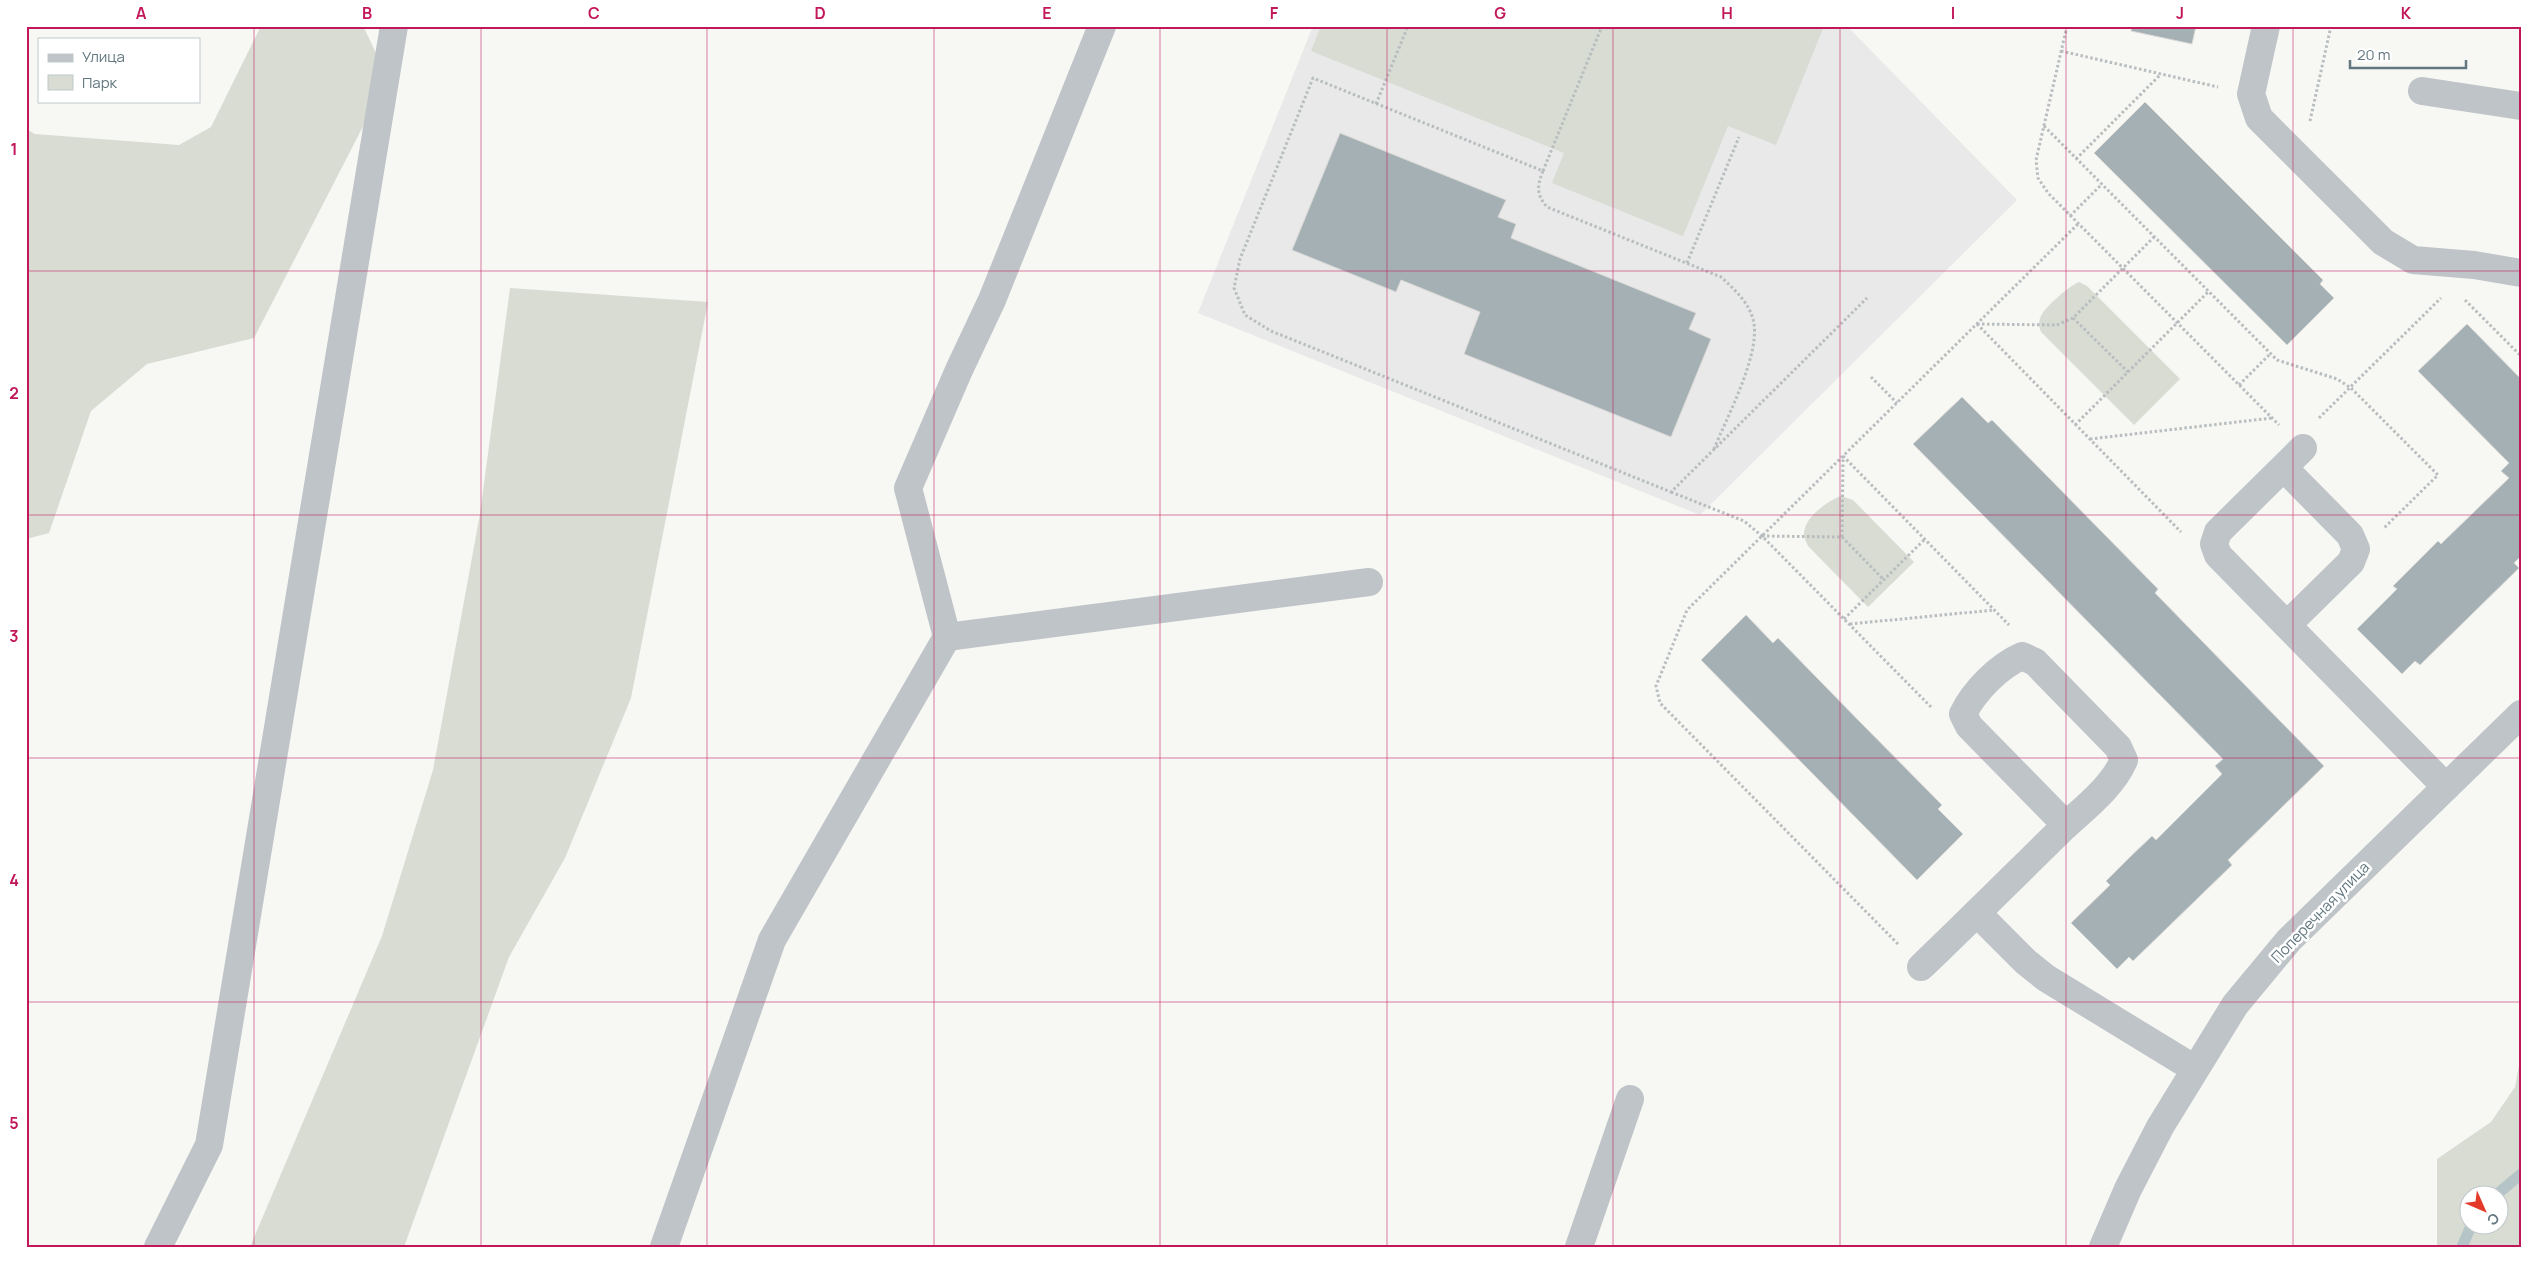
<svg xmlns="http://www.w3.org/2000/svg" width="2547" height="1273" viewBox="0 0 2547 1273" font-family="Manrope,sans-serif">
<rect width="100%" height="100%" fill="#f7f7f4"/>
<path fill="#e8e9e8" d="M1313,26H1847L2017,200L1700,515L1198,313Z"/>
<g fill="#d8dcd3" fill-rule="evenodd">
<path d="M261,26H359L365,30L388,78L254,338L147,364L91,411L49,533L26,539V129L35,134L179,145L211,127Z"/>
<path d="M1321,26H1824L1776,145L1728,126L1683,236L1552,183L1564,153L1311,51Z"/>
<path d="M2079,282L2087,286L2180,379L2134,425L2041,332C2039,327 2038,322 2041,316C2045,307 2069,286 2079,282Z"/>
<path d="M510,288L708,302L631,698L565,858L509,957L404,1247H250L382,936L433,770L480,514Z"/>
<path d="M1841,496L1853,500L1914,562L1868,607L1808,546C1807,543 1804,538 1804,534C1804,517 1828,501 1841,496Z"/>
<path d="M2521,1055V1247H2437V1159L2491,1122L2515,1087ZM2470,1196H2500V1226H2470Z"/>
</g>
<g fill="none" stroke-linecap="round" stroke-linejoin="round">
<g stroke="#b5c5c7" stroke-width="11">
<path d="M2495,1196L2521,1174"/>
<path d="M2462,1247L2471,1226"/>
</g>
</g>
<g fill="#a5b0b4" stroke="#d9d9d7">
<path d="M2132,26H2196L2192,44L2131,31Z"/>
<path d="M2145,102L2323,280L2320,284L2334,298L2287,345L2094,153Z"/>
<path d="M1340,133L1506,200L1498,217L1516,224L1511,238L1696,313L1689,329L1711,339L1671,437L1464,354L1480,312L1401,280L1396,292L1292,250Z"/>
<path d="M2467,324L2521,379V556L2514,563L2519,568L2420,665L2415,661L2402,674L2357,629L2397,589L2393,586L2438,541L2441,544L2509,478L2501,471L2509,463L2418,371Z"/>
<path d="M1962,397L1988,423L1992,420L2158,589L2155,593L2324,766L2228,860L2232,865L2133,961L2129,957L2117,969L2071,923L2110,885L2106,881L2129,858L2152,836L2156,840L2222,774L2215,766L2223,759L1913,444Z"/>
<path d="M1746,615L1773,643L1778,638L1860,722L1942,805L1938,809L1963,834L1917,880L1701,660Z"/>
</g>
<g fill="none" stroke-linecap="round" stroke-linejoin="round">
<g stroke="#b8bdbf" stroke-width="3" stroke-dasharray="2.5 2.5" stroke-linecap="butt">
<path d="M2067,26L2036,160L2038,178L2048,193L2279,425"/>
<path d="M2061,51L2218,87"/>
<path d="M1376,104L1408,26"/>
<path d="M2310,121L2331,26"/>
<path d="M2044,126L2277,360L2337,379L2351,388L2438,475L2383,529"/>
<path d="M2076,159L2161,74"/>
<path d="M1543,171L1602,26"/>
<path d="M2070,216L2102,184"/>
<path d="M1687,263L1739,137"/>
<path d="M2465,300L2521,356"/>
<path d="M2073,318L2128,372"/>
<path d="M1977,324L2181,532"/>
<path d="M1977,324L2057,325L2073,318L2154,237"/>
<path d="M1871,377L1897,403"/>
<path d="M2239,385L2271,353"/>
<path d="M2319,418L2441,298"/>
<path d="M2075,425L2209,291"/>
<path d="M2090,439L2272,418"/>
<path d="M1714,449C1727,417 1759,357 1754,324C1751,304 1735,290 1721,277L1547,207C1536,194 1537,186 1543,171L1313,78L1240,259L1234,288L1245,315L1271,331L1671,492L1867,298"/>
<path d="M1843,456L2009,625"/>
<path d="M1671,492L1744,521L1762,536L1931,707"/>
<path d="M1762,536L1842,537L1884,580"/>
<path d="M1842,537L1843,457"/>
<path d="M1844,619L1925,539"/>
<path d="M1850,624L1994,610"/>
<path d="M1898,944L1660,703L1656,686L1687,610L2078,224"/>
</g>
<g stroke="#bec4c7" stroke-width="28">
<path d="M2266,26L2251,94L2259,118L2383,242L2413,260L2474,265L2521,273"/>
<path d="M2422,91L2521,106"/>
<path d="M2303,448L2218,532L2214,544L2218,555L2446,787"/>
<path d="M2284,468L2350,535L2356,549L2351,562L2287,625"/>
<path d="M947,637L1369,582"/>
<path d="M1977,913L2026,962L2046,978L2195,1069"/>
<path d="M1921,967C1968,922 2014,876 2061,830C2082,810 2112,788 2124,760L2118,747L2035,662L2022,656C1999,666 1974,691 1963,714L1969,726L2066,825"/>
<path d="M158,1247L209,1145L394,26"/>
<path d="M664,1247L772,940L947,637L908,488L959,370L992,300L1102,26"/>
<path d="M1579,1247L1630,1099"/>
<path d="M2103,1247L2128,1189L2160,1127L2235,1005L2289,940L2521,714"/>
</g>
</g>
<path fill="none" stroke="#c2185b" stroke-width="1" stroke-opacity="0.55" d="M254,26V1247M481,26V1247M707,26V1247M934,26V1247M1160,26V1247M1387,26V1247M1613,26V1247M1840,26V1247M2066,26V1247M2293,26V1247M26,271H2521M26,515H2521M26,758H2521M26,1002H2521"/>
<g text-anchor="middle" dominant-baseline="central" stroke-width="5" stroke-linejoin="round" paint-order="stroke">
<g font-size="15" fill="#62777f" stroke="#fff">
<text transform="translate(2320 912) rotate(-46)">Поперечная улица</text>
</g>
</g>
<rect width="2547" height="1273" fill="none" stroke="#ffffff" stroke-width="55"/>
<rect x="38" y="38" width="162" height="65" fill="#ffffff" stroke="#c0c9cc"/>
<rect x="48" y="54" width="25" height="8" fill="#bec4c7" stroke="#c0c9cc"/>
<text x="82" y="62" font-size="15" fill="#62777f">Улица</text>
<rect x="48" y="75" width="25" height="15" fill="#d8dcd3" stroke="#c0c9cc"/>
<text x="82" y="88" font-size="15" fill="#62777f">Парк</text>
<g transform="translate(2484 1210) rotate(135)"><circle r="24" fill="#ffffff" stroke="#c0c9cc"/>
<path d="M0-4L9 19L0 12L-9 19Z" fill="#e33928"/>
<text y="-8" font-size="14" font-weight="bold" text-anchor="middle" fill="#62777f">С</text>
</g>
<path d="M2350 60v8h116v-8" fill="none" stroke="#62777f" stroke-width="2.5"/>
<text x="2357" y="60" font-size="15" fill="#62777f" stroke="#ffffff" stroke-width="4" paint-order="stroke">20 m</text>
<rect x="28" y="28" width="2492" height="1218" fill="none" stroke="#c2185b" stroke-width="2"/>
<g font-size="16" text-anchor="middle" font-weight="bold" fill="#c2185b">
<text x="141" y="19">A</text>
<text x="367" y="19">B</text>
<text x="594" y="19">C</text>
<text x="820" y="19">D</text>
<text x="1047" y="19">E</text>
<text x="1274" y="19">F</text>
<text x="1500" y="19">G</text>
<text x="1727" y="19">H</text>
<text x="1953" y="19">I</text>
<text x="2180" y="19">J</text>
<text x="2406" y="19">K</text>
<text x="14" y="155">1</text>
<text x="14" y="399">2</text>
<text x="14" y="642">3</text>
<text x="14" y="886">4</text>
<text x="14" y="1129">5</text>
</g>
</svg>
